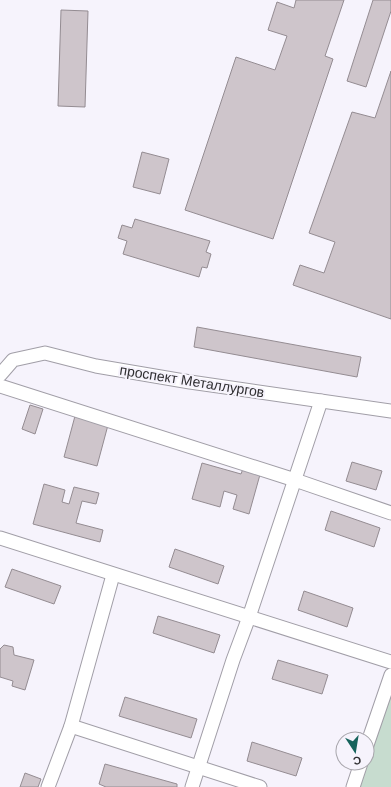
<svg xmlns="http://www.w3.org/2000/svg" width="391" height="787" viewBox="0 0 391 787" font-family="Arial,sans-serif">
<rect width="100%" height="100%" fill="#f6f3fc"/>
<path fill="#c7dccf" d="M391,683V787H355L367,763V753Z"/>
<g fill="#cec5cb" stroke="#948c92">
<path d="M296,0H344L325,56L333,59L273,239L185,210L236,57L275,70L287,36L268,30L277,2L294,8Z"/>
<path d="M373,0H391V11L366,87L347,81Z"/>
<path d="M61,10L88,11L85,107L58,106Z"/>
<path d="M391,71V319L293,285L300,265L324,273L335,242L309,233L352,112L375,118Z"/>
<path d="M142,152L169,159L160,194L133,187Z"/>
<path d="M135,219L210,241L206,252L211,254L207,268L202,267L199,277L123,254L127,241L118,238L122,225L132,228Z"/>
<path d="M197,327L361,357L357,377L194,347Z"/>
<path d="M30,405L43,409L35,434L22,429Z"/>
<path d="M75,416L108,425L97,466L64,457Z"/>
<path d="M352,462L382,471L376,490L346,481Z"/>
<path d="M202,463L241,474L244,466L261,471L249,514L233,509L237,495L224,491L220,507L192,499Z"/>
<path d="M44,484L65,490L62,502L69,504L74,487L99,493L96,504L82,501L76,523L103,530L100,542L33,524Z"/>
<path d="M331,511L380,528L374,547L325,530Z"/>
<path d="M175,549L224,566L218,584L169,567Z"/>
<path d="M12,569L61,586L54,604L5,587Z"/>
<path d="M304,591L353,608L347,627L298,610Z"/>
<path d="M158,616L220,635L214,653L153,633Z"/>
<path d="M4,645L13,647L14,655L34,660L25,690L12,686L13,681L0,677V649Z"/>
<path d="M278,660L328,675L322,694L272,679Z"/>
<path d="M125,697L197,719L191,738L119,716Z"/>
<path d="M252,742L302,758L296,776L247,761Z"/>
<path d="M105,764L177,784V787H106L99,784Z"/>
<path d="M25,773L41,779L38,787H20Z"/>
</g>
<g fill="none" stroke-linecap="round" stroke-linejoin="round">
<g stroke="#a19ea7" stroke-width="15">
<g id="minor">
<path d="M0,375L13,360L45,353L96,366L190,382L391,411"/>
<path d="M0,386L295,480L391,513"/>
<path d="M0,538L391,662"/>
<path d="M71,726L260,787"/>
<path d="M367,745L391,675"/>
<path d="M48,787L71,726L113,575"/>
<path d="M192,787L233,660L249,617L321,401"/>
<path d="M353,787L361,763"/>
</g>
</g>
<use href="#minor" stroke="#fff" stroke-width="13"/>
</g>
<g text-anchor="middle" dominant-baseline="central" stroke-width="4" stroke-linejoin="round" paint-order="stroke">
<g font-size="14" fill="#302f32" stroke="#f6f3fc">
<text transform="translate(192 381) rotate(9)">проспект Металлургов</text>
</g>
</g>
<g transform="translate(355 751) rotate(168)"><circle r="19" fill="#f6f3fc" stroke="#a7a5ab"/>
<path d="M0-3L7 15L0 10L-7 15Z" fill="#16635c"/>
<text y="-6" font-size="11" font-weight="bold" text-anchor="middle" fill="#302f32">С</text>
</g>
</svg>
